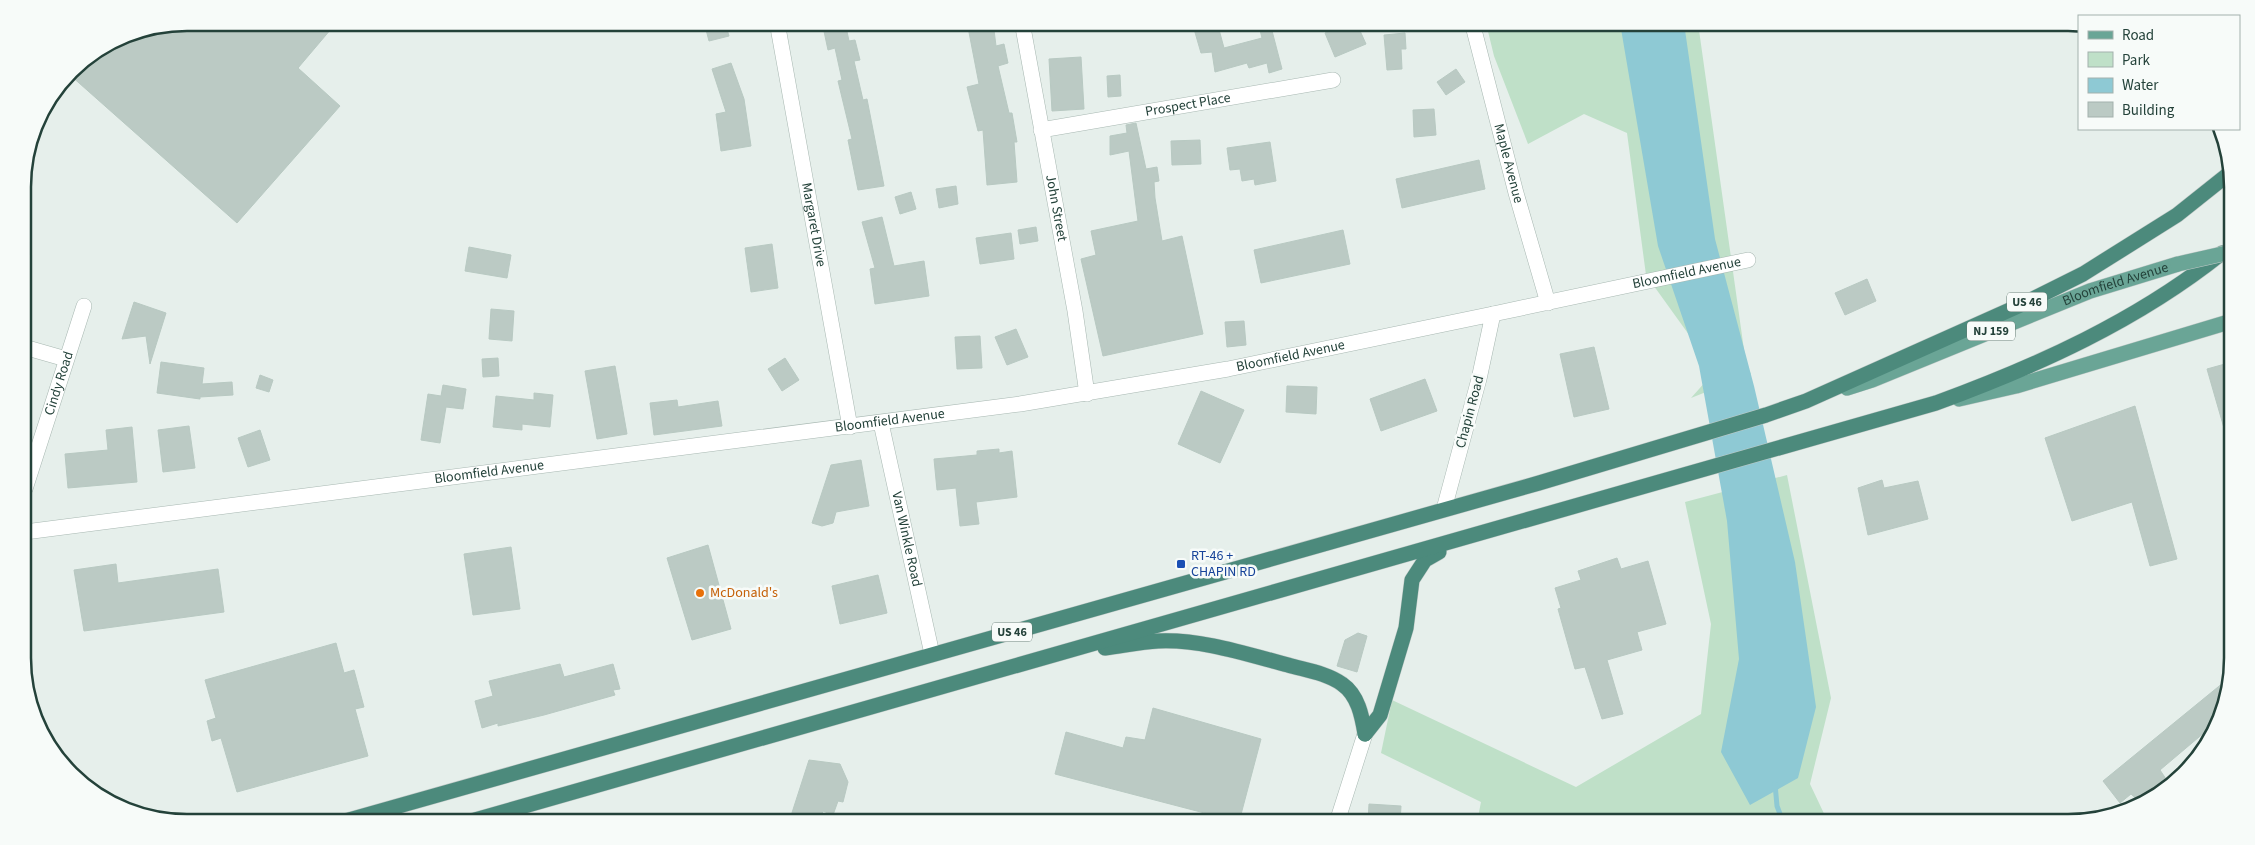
<svg xmlns="http://www.w3.org/2000/svg" width="2255" height="845" viewBox="0 0 2255 845" font-family="'Source Sans 3',sans-serif">
<rect width="100%" height="100%" fill="#e6efeb"/>
<g fill="#bfe0c8">
<path d="M1486,23H1698L1746,364L1751,374L1691,398L1715,371L1646,275L1627,133L1584,114L1528,144L1494,56Z"/>
<path d="M1787,475L1831,698L1810,784L1828,822H1477L1481,802L1381,753L1392,700L1576,787L1701,714L1711,624L1685,502Z"/>
</g>
<path fill="#8ec9d4" d="M1620,23H1684L1715,239L1754,386L1795,562L1816,707L1798,778L1750,805L1721,752L1739,659L1727,521L1699,366L1658,246Z"/>
<g fill="none" stroke-linecap="round" stroke-linejoin="round">
<path stroke="#8ec9d4" stroke-width="5" d="M1775,784L1777,806L1783,822"/>
</g>
<g fill="#bbcac4" stroke="#b8c9c2">
<path d="M188,22H337L298,68L340,106L237,223L70,75L79,64L125,35Z"/>
<path d="M704,22H725L729,36L709,41Z"/>
<path d="M822,22H845L849,41L855,40L860,60L854,61L863,100L867,99L884,186L858,190L848,140L852,139L838,81L842,80L835,48L828,50Z"/>
<path d="M967,22H993L996,46L1004,44L1008,63L998,66L1009,113H1012L1017,142H1014L1017,182L987,185L983,130L978,131L967,87L979,84Z"/>
<path d="M1192,22H1217L1224,48L1262,38L1260,30L1271,27L1282,69L1269,73L1267,63L1249,68L1247,63L1215,72L1212,52L1201,53Z"/>
<path d="M1349,22H1356L1366,44L1335,57L1325,33Z"/>
<path d="M1405,33L1406,49H1401L1402,69L1387,70L1384,35Z"/>
<path d="M1081,57L1084,109L1052,111L1049,59Z"/>
<path d="M731,63L744,99L751,146L721,151L716,114L726,112L712,69Z"/>
<path d="M1456,69L1465,82L1446,95L1437,82Z"/>
<path d="M1120,75L1121,96L1108,97L1107,76Z"/>
<path d="M1434,109L1436,135L1414,137L1413,110Z"/>
<path d="M1136,123L1146,169L1157,167L1159,181L1154,182L1155,198L1162,241L1182,236L1203,334L1103,356L1081,259L1096,255L1091,231L1138,221L1129,151L1110,155V136L1127,133L1126,125Z"/>
<path d="M1200,140L1201,164L1172,165L1171,141Z"/>
<path d="M1270,142L1276,181L1255,185L1254,179L1242,181L1240,169L1230,170L1227,148Z"/>
<path d="M1479,160L1485,189L1402,208L1396,179Z"/>
<path d="M956,186L958,204L939,208L936,189Z"/>
<path d="M911,192L916,209L900,214L895,197Z"/>
<path d="M882,217L894,266L924,261L929,296L875,304L870,269L875,268L862,222Z"/>
<path d="M1036,227L1038,241L1020,244L1018,230Z"/>
<path d="M1343,230L1350,264L1261,283L1254,250Z"/>
<path d="M1011,233L1014,259L980,264L976,238Z"/>
<path d="M772,244L778,288L751,292L745,248Z"/>
<path d="M469,247L511,255L507,278L465,271Z"/>
<path d="M1867,279L1876,301L1845,315L1835,293Z"/>
<path d="M134,302L166,313L150,364L146,336L122,339Z"/>
<path d="M491,309L514,311L512,341L489,339Z"/>
<path d="M1244,321L1246,345L1227,347L1225,322Z"/>
<path d="M1016,329L1028,357L1007,365L995,337Z"/>
<path d="M980,336L982,368L957,369L955,337Z"/>
<path d="M1594,347L1609,409L1574,417L1560,354Z"/>
<path d="M498,358L499,376L483,377L482,359Z"/>
<path d="M785,358L799,380L782,391L768,369Z"/>
<path d="M161,362L204,368L202,384L232,382L233,395L200,397V399L157,393Z"/>
<path d="M2232,362V442H2228L2207,369Z"/>
<path d="M615,366L627,434L597,439L585,371Z"/>
<path d="M260,375L273,380L269,392L256,388Z"/>
<path d="M1425,379L1437,411L1381,431L1370,399Z"/>
<path d="M443,385L466,389L463,409L446,407L440,443L421,440L428,394L441,396Z"/>
<path d="M1287,386L1317,387L1316,414L1286,412Z"/>
<path d="M1201,391L1244,410L1220,463L1178,444Z"/>
<path d="M534,393L553,395L550,427L522,424V430L493,427L496,396L534,400Z"/>
<path d="M677,400L678,407L718,401L722,426L654,435L650,403Z"/>
<path d="M2135,406L2177,559L2150,566L2132,502L2072,521L2045,438Z"/>
<path d="M189,426L195,468L163,472L158,430Z"/>
<path d="M132,427L137,482L68,488L65,454L108,450L106,430Z"/>
<path d="M260,430L270,460L248,467L238,438Z"/>
<path d="M999,449V453L1012,451L1017,497L976,502L979,524L960,526L956,488L937,490L934,459L977,455V451Z"/>
<path d="M861,460L869,506L836,512L833,523L822,526L812,523L831,465Z"/>
<path d="M1882,480L1884,488L1918,481L1928,519L1868,535L1858,488Z"/>
<path d="M708,545L731,629L692,640L667,558Z"/>
<path d="M511,547L520,609L473,615L464,554Z"/>
<path d="M1617,558L1621,569L1648,561L1666,624L1637,632L1642,650L1607,660L1623,714L1602,719L1585,667L1575,669L1558,609L1561,608L1555,588L1581,580L1578,571Z"/>
<path d="M116,564L118,583L218,569L224,612L84,631L74,570Z"/>
<path d="M878,575L887,613L840,624L832,586Z"/>
<path d="M1358,633L1367,636L1357,672L1337,666L1345,640Z"/>
<path d="M336,643L344,673L354,670L364,707L355,709L368,756L237,792L221,738L212,741L207,721L216,718L205,680Z"/>
<path d="M560,664L564,677L613,664L620,689L613,690L615,695L544,715L498,726V723L482,728L475,701L493,696L489,681Z"/>
<path d="M2229,678L2224,710L2218,721L2160,770L2168,782L2141,803L2131,794L2120,803L2103,781Z"/>
<path d="M1153,708L1261,739L1239,822L1055,774L1066,732L1123,748L1126,737L1145,740Z"/>
<path d="M809,760L840,764L848,782L843,802L838,801L833,815L823,811L819,822H789Z"/>
<path d="M1369,804L1401,806L1400,822H1368Z"/>
</g>
<g fill="none" stroke-linecap="round" stroke-linejoin="round">
<g stroke="#a8b8b2" stroke-width="16">
<g id="minor">
<path id="s1" d="M777,22L850,427"/>
<path id="s2" d="M1022,22L1075,311L1087,394"/>
<path id="s3" d="M1472,22L1516,193L1548,303"/>
<path id="s4" d="M1041,130L1333,80"/>
<path id="s5" d="M1493,314L1748,260"/>
<path d="M24,347L66,359"/>
<path id="s6" d="M881,423L932,654"/>
<path id="s7" d="M25,489L84,306"/>
<path d="M1337,822L1365,734"/>
</g>
</g>
<g stroke="#a8b8b2" stroke-width="16">
<g id="tertiary">
<path id="s8" d="M25,532L1020,404L1228,369L1493,314L1479,379L1444,509"/>
</g>
</g>
<g stroke="#c2cac8" stroke-width="16">
<g id="primary">
<path id="s9" d="M1847,388L1872,380L2090,291L2178,264"/>
<path d="M1959,399L2016,386L2232,321"/>
</g>
</g>
<g stroke="#c2cac8" stroke-width="16">
<g id="trunk">
<path d="M1105,648C1122,646 1140,642 1158,641C1202,639 1246,654 1288,665C1305,670 1327,673 1342,684C1358,695 1362,716 1365,734"/>
<path d="M1365,734L1380,715L1406,628L1412,580L1425,560L1439,552"/>
<path d="M342,822L1539,483L1766,415L1806,401L2023,304L2083,274L2177,215L2231,172"/>
<path d="M468,822L1936,403C2037,366 2137,321 2222,253"/>
</g>
</g>
<use href="#minor" stroke="#fff" stroke-width="15"/>
<use href="#tertiary" stroke="#fff" stroke-width="15"/>
<use href="#primary" stroke="#6aa596" stroke-width="15"/>
<use href="#trunk" stroke="#4c8a7c" stroke-width="15"/>
<g stroke="#c2cac8" stroke-width="16" stroke-linecap="butt">
<path id="primary-bridge" d="M2178,264L2231,252"/>
</g>
<use href="#primary-bridge" stroke="#6aa596" stroke-width="15"/>
</g>
<rect fill="#1a4fb4" stroke="#f7fbf9" stroke-width="2" x="1176" y="559" width="10" height="10" rx="2.5"/>
<circle fill="#e8710a" stroke="#f7fbf9" stroke-width="2" cx="700" cy="593" r="5"/>
<g text-anchor="middle" dominant-baseline="central" stroke-width="5" stroke-linejoin="round" paint-order="stroke">
<g fill="#f7fbf9" stroke="#637a73" stroke-width="1">
<rect x="2007" y="292.5" width="40" height="19" rx="4"/>
<rect x="1967" y="321.5" width="48" height="19" rx="4"/>
<rect x="992" y="622.5" width="40" height="19" rx="4"/>
</g>
<g font-size="12" font-weight="bold" fill="#24423a">
<text x="2027" y="302">US 46</text>
<text x="1991" y="331">NJ 159</text>
<text x="1012" y="632">US 46</text>
</g>
<g font-size="14" fill="#24423a" stroke="#f7fbf9">
<text stroke="none"><textPath href="#s4" startOffset="149">Prospect Place</textPath></text>
<text stroke="none"><textPath href="#s3" startOffset="146">Maple Avenue</textPath></text>
<text stroke="none"><textPath href="#s2" startOffset="189">John Street</textPath></text>
<text stroke="none"><textPath href="#s1" startOffset="206">Margaret Drive</textPath></text>
<text stroke="none"><textPath href="#s5" startOffset="198">Bloomfield Avenue</textPath></text>
<text stroke="none"><textPath href="#s9" startOffset="288">Bloomfield Avenue</textPath></text>
<text stroke="none"><textPath href="#s8" startOffset="1278">Bloomfield Avenue</textPath></text>
<text stroke="none"><textPath href="#s7" startOffset="111">Cindy Road</textPath></text>
<text transform="translate(1470 412) rotate(-75)">Chapin Road</text>
<text stroke="none"><textPath href="#s8" startOffset="872">Bloomfield Avenue</textPath></text>
<text stroke="none"><textPath href="#s8" startOffset="468">Bloomfield Avenue</textPath></text>
<text stroke="none"><textPath href="#s6" startOffset="119">Van Winkle Road</textPath></text>
</g>
<g font-size="14" fill="#164399" stroke="#f7fbf9" text-anchor="start">
<text x="1191" y="556">RT-46 +<tspan x="1191" dy="16">CHAPIN RD</tspan></text>
</g>
<g font-size="14" fill="#c56008" stroke="#f7fbf9" text-anchor="start">
<text x="710" y="593">McDonald's</text>
</g>
</g>
<path d="M0 0H2255V845H0ZM187 31H2068A156 156 0 0 1 2224 187V658A156 156 0 0 1 2068 814H187A156 156 0 0 1 31 658V187A156 156 0 0 1 187 31Z" fill="#f7fbf9" fill-rule="evenodd"/>
<path fill="none" stroke="#24423a" stroke-width="2.5" d="M187 31H2068A156 156 0 0 1 2224 187V658A156 156 0 0 1 2068 814H187A156 156 0 0 1 31 658V187A156 156 0 0 1 187 31Z"/>
<rect x="2078" y="15" width="162" height="115" fill="#f7fbf9" stroke="#a3b1ad"/>
<rect x="2088" y="31" width="25" height="8" fill="#6aa596" stroke="#a3b1ad"/>
<text x="2122" y="40" font-size="15" fill="#24423a">Road</text>
<rect x="2088" y="52" width="25" height="15" fill="#bfe0c8" stroke="#a3b1ad"/>
<text x="2122" y="65" font-size="15" fill="#24423a">Park</text>
<rect x="2088" y="78" width="25" height="15" fill="#8ec9d4" stroke="#a3b1ad"/>
<text x="2122" y="90" font-size="15" fill="#24423a">Water</text>
<rect x="2088" y="102" width="25" height="15" fill="#bbcac4" stroke="#a3b1ad"/>
<text x="2122" y="115" font-size="15" fill="#24423a">Building</text>
</svg>
